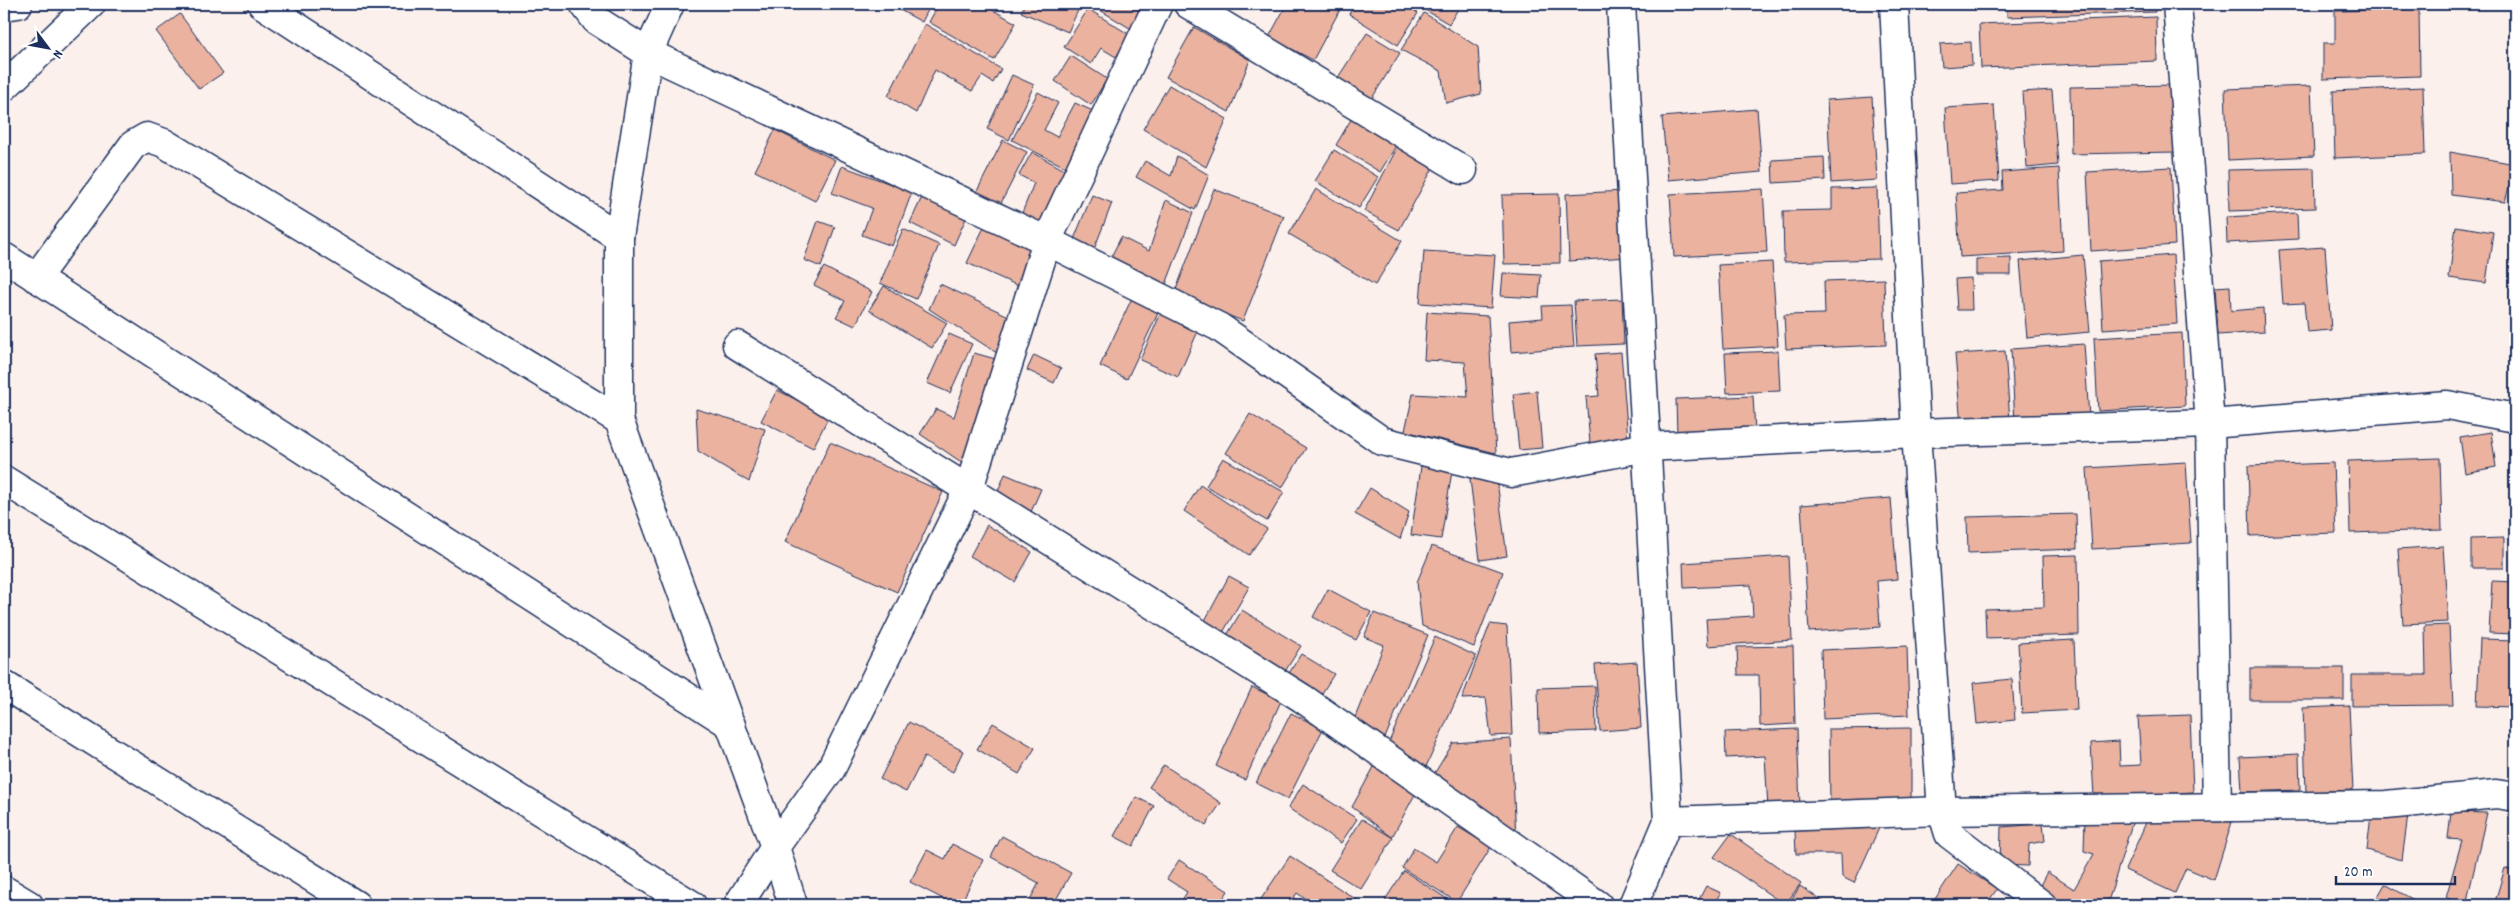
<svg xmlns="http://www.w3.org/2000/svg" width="2519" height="909" viewBox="0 0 2519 909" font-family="Dekko,sans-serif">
<rect width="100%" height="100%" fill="#fbf0ec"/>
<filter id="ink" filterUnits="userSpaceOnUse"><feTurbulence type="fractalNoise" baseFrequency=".02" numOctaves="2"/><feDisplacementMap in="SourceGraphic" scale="10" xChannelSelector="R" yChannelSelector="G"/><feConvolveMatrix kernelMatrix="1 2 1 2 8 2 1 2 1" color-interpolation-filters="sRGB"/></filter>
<g filter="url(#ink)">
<g fill="#eab29f" stroke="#1b2f5e">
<path d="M889,4H931L922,22Z"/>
<path d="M939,4H982L1016,23L994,60L929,22Z"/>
<path d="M1025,4H1081L1068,32L1021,12Z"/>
<path d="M1090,4H1149L1133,30Z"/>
<path d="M1287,4H1343L1313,60L1269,37Z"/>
<path d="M1355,4H1403L1418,13L1398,45L1349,14Z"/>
<path d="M1415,4H1461L1449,24Z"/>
<path d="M2007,4H2155V12L2007,17Z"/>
<path d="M1088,9L1130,35L1116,57L1101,48L1091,64L1064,47Z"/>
<path d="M2419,9L2420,76L2323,79V43H2335V11Z"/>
<path d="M1424,13L1478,47L1481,94L1446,103L1441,71L1401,50Z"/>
<path d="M180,14L223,73L199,89L156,31Z"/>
<path d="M2156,17L2157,61L1981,68L1979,24Z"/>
<path d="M925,24L1001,69L993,83L982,76L972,91L935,70L916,113L888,96Z"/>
<path d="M1194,27L1250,60L1229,112L1166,77Z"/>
<path d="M1367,33L1400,53L1369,103L1335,82Z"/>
<path d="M1971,42L1972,65L1942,67L1940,44Z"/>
<path d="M1071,56L1107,79L1091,105L1055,81Z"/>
<path d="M1012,75L1034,85L1009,140L987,129Z"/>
<path d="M1169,85L1227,119L1206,167L1143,129Z"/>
<path d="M2175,85L2176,152L2071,154L2070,87Z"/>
<path d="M2311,86L2314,156L2228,160L2225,89Z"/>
<path d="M2423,87L2425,154L2335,158L2333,91Z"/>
<path d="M2052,90L2058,165L2027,168L2022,92Z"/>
<path d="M1038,92L1058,103L1044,130L1057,137L1075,103L1093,111L1071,170L1012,140Z"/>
<path d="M1872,97L1877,180L1831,183L1827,100Z"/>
<path d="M1994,105L1999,181L1950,184L1945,108Z"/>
<path d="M1757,109L1762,172L1668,180L1662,117Z"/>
<path d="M1356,111L1401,138L1380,172L1336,145Z"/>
<path d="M775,130L835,160L815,201L755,171Z"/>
<path d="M1003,140L1027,152L999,207L975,195Z"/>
<path d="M1398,146L1434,166L1399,230L1364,211Z"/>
<path d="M1334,150L1378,177L1359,208L1315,181Z"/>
<path d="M1032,152L1070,173L1043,231L1020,218L1034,183L1019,175Z"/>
<path d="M2450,152L2515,164L2505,202L2451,195Z"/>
<path d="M1177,156L1209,175L1195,210L1136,177L1145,161L1171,176Z"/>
<path d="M1824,157L1825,180L1773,183L1772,160Z"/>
<path d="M842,166L912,192L892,246L862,235L872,208L832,193Z"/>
<path d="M2171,167L2175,245L2091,251L2087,172Z"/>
<path d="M2059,168L2063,251L1960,257L1956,193L2003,190L2002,172Z"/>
<path d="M2314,168L2315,208L2229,211L2228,170Z"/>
<path d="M1877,188L1879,259L1784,262L1783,211L1832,210V189Z"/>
<path d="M1214,189L1284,216L1243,321L1174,295Z"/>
<path d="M1316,189L1402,241L1375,285L1289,234Z"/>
<path d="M1763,189L1767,252L1674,257L1670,194Z"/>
<path d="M1624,191L1628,257L1569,261L1566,194Z"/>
<path d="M1559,194L1560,263L1504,264L1502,195Z"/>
<path d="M1092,195L1112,203L1093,252L1072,244Z"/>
<path d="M922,197L966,218L954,245L910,223Z"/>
<path d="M1166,200L1193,213L1165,287L1110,259L1121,237L1149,251Z"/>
<path d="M2297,213L2298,239L2227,243L2226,217Z"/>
<path d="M818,221L835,227L821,267L804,260Z"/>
<path d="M985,225L1040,250L1023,288L967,263Z"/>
<path d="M2456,226L2493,232L2486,283L2449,278Z"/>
<path d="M903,229L939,245L916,299L880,283Z"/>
<path d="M2325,247L2331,330L2307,332L2304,303L2283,304L2279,250Z"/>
<path d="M1424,251L1495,255L1491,308L1420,303Z"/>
<path d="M2083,255L2090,332L2027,338L2020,261Z"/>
<path d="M2173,255L2177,324L2103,329L2099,261Z"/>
<path d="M2011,258V275H1976V259Z"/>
<path d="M1772,262L1778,346L1723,349L1718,265Z"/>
<path d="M824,267L872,292L855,326L836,317L845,301L814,285Z"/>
<path d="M1503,273L1541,275L1539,298L1501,296Z"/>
<path d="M1971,278L1972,310H1957L1955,279Z"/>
<path d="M1884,279L1886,345L1786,349L1784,315L1825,314L1824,281Z"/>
<path d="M940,284L1013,318L1000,355L929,309Z"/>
<path d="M884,286L947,323L932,348L869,310Z"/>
<path d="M2230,286L2231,311L2263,308L2264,332L2218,335L2215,287Z"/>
<path d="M1132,298L1159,311L1127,379L1100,366Z"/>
<path d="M1622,299L1624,344L1577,346L1574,301Z"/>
<path d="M1571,305L1574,347L1511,352L1509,321L1543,318L1542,306Z"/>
<path d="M1164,306L1202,322L1178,377L1140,360Z"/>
<path d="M1427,312L1488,316L1496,453L1405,431L1413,394L1468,397L1465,362L1424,360Z"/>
<path d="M2182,333L2185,406L2098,411L2094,338Z"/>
<path d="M949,334L972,344L950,393L927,383Z"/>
<path d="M2084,344L2089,418L2015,423L2011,349Z"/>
<path d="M1778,351L1780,391L1727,393L1725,353Z"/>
<path d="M2005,351L2010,421L1961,425L1955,354Z"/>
<path d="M1621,352L1628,439L1590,443L1586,397L1599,396L1595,354Z"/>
<path d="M974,353L999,360L970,468L920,434L936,409L954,417Z"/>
<path d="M1034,355L1061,368L1054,383L1027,370Z"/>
<path d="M777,390L829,416L813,448L761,421Z"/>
<path d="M1537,391L1542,448L1519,450L1513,394Z"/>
<path d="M1753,396L1755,431L1677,435L1676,399Z"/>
<path d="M696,409L765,429L749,482L698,451Z"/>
<path d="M1250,414L1306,448L1282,488L1226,453Z"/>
<path d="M2491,432L2496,467L2465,473L2460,437Z"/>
<path d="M830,442L943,492L897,592L785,542Z"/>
<path d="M1223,458L1284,492L1267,521L1206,486Z"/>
<path d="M2440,458L2442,530L2350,533L2348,461Z"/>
<path d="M1422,460L1453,465L1441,539L1411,535Z"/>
<path d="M2186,462L2191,543L2092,549L2087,468Z"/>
<path d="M2333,463L2336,533L2250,536L2248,466Z"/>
<path d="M1469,471L1497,481L1507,556L1480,560Z"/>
<path d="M1005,474L1041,489L1030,514L995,499Z"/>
<path d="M1200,485L1267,529L1249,555L1184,511Z"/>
<path d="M1370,488L1409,512L1400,539L1355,514Z"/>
<path d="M1891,498L1897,579L1877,581L1880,627L1809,632L1801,505Z"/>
<path d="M2076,514L2077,549L1968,553L1967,517Z"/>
<path d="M987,525L1032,552L1015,582L970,556Z"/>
<path d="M2504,538V568H2471V539Z"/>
<path d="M1432,546L1503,572L1474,647L1422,626L1417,582Z"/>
<path d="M2443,546L2448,622L2403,624L2398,549Z"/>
<path d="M2078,555L2079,635L1986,638L1985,609L2044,607L2043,556Z"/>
<path d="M1788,556L1792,640L1708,646L1706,619L1753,616L1751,585L1684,588L1683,563Z"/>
<path d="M1229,576L1249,587L1221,636L1202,626Z"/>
<path d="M2492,581L2515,582V634L2489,633Z"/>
<path d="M1328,589L1371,612L1356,640L1313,617Z"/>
<path d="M1242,610L1301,646L1284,673L1226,637Z"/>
<path d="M1374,613L1428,635L1385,738L1352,725L1384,645L1364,637Z"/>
<path d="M1490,624L1507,626L1512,735L1491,736L1486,698L1462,699Z"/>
<path d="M2449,625L2453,705L2352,706V675H2426L2425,626Z"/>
<path d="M1435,637L1476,656L1425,769L1385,751Z"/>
<path d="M2480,639L2515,640V707L2477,706Z"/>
<path d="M2074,640L2077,710L2022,713L2018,643Z"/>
<path d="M1793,646L1795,724L1760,726L1759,675H1738L1737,647Z"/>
<path d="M1907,646L1909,715L1823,719L1821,650Z"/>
<path d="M1301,654L1334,674L1319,698L1286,678Z"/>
<path d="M1637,662L1641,728L1600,731L1595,665Z"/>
<rect x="2250" y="668" width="94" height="32"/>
<path d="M2012,679L2015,720L1977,724L1973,683Z"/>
<path d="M1595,686L1596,731L1539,733L1538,688Z"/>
<path d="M1252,687L1281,701L1245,780L1216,766Z"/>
<path d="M2349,706L2353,790L2306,792L2303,708Z"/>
<path d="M1291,713L1323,729L1288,799L1256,783Z"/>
<path d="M2190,715L2193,792L2094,797L2091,743L2119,741L2120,766L2141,765L2138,717Z"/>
<path d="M909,722L963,751L953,772L924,757L906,792L880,779Z"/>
<path d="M993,723L1035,748L1019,774L977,749Z"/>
<path d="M1911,728V803H1830L1829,729Z"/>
<path d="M1797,729L1800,807L1768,809L1765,756L1726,758L1725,732Z"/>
<path d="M1511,739L1516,837L1431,779L1453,743Z"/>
<path d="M2299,754L2300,790L2242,792L2240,757Z"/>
<path d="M1380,756L1420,785L1392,837L1352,807Z"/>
<path d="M1164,765L1221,803L1206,825L1149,787Z"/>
<path d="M1303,784L1357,819L1341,843L1288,808Z"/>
<path d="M1136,797L1154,806L1133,846L1114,836Z"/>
<path d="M2451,812L2487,813L2466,905H2460L2446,897L2462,840L2448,839Z"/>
<path d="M2371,815H2408L2402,860L2367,850Z"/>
<path d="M2134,817L2107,905H2058L2037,891L2047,872L2074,889L2094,854L2084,851L2085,818Z"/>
<path d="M2148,818L2232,822L2214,880L2186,868L2175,893L2125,870Z"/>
<path d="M1362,819L1393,838L1361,889L1330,870Z"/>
<path d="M2043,824L2045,841L2029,844L2028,866L2000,865L2001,827Z"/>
<path d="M1458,827L1491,847L1457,902L1402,868L1414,848L1436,862Z"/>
<path d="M1879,828L1854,883L1842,877L1841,854H1796L1795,831Z"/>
<path d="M1731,834L1801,883L1785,905L1714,857Z"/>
<path d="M1002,836L1071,873L1053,905H1027L1039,883L991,857Z"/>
<path d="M952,844L983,860L960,905H955L910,882L927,850L945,859Z"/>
<path d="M1290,856L1357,900L1354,905H1315L1297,893L1289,905H1257Z"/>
<path d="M1179,860L1228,891L1219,905H1179L1187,892L1167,879Z"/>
<path d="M1958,864L1997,889L1986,905H1931Z"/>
<path d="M2505,868L2515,871V905H2494Z"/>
<path d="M1404,871L1455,904V905H1393L1385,900Z"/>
<path d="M2385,884L2423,905H2373Z"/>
<path d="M1706,886L1721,893L1715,905H1696Z"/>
<path d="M1800,886L1828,905H1788Z"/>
</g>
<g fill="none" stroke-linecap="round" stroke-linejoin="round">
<g stroke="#1b2f5e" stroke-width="31">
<g id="minor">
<path d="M262,4L619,237"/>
<path d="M584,4L596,20L648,53L1047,241L1219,327L1382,441L1511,473L1647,447L1916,433L2210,424L2447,405L2515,418"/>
<path d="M670,4L648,53L619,237V420L775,847L738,905"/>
<path d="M1188,4L1463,170"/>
<path d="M1621,4L1668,821L1633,905"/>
<path d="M1894,4L1916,433L1942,811L1949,834L2042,905"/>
<path d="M2177,4L2210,424L2217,807"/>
<path d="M4,6L18,4"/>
<path d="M4,87L91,4"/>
<path d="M4,257L731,725"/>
<path d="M36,278L133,145L147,137L164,143L619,420"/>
<path d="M737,345L1302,698L1598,905"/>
<path d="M4,480L692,905"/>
<path d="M4,685L356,905"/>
<path d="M1668,821L1942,811L2386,805L2496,794L2515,797"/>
<path d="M4,890L29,905"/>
<path d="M793,905L775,847L831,769L969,488L1047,241L1158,4"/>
</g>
</g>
<use href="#minor" stroke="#fff" stroke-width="28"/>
</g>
</g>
<rect width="2519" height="909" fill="none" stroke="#fff" stroke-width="20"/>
<rect x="10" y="10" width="2499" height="889" fill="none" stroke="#1b2f5e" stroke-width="2" filter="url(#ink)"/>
<g transform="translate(48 48) rotate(122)" stroke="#ffffff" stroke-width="4" paint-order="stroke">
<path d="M0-4L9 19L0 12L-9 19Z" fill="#1b2f5e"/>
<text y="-8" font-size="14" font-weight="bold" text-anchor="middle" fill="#1b2f5e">N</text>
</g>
<path d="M2336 876v8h119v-8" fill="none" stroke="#1b2f5e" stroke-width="2.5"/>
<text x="2344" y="876" font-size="15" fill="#1b2f5e" stroke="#ffffff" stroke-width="4" paint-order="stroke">20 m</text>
</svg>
